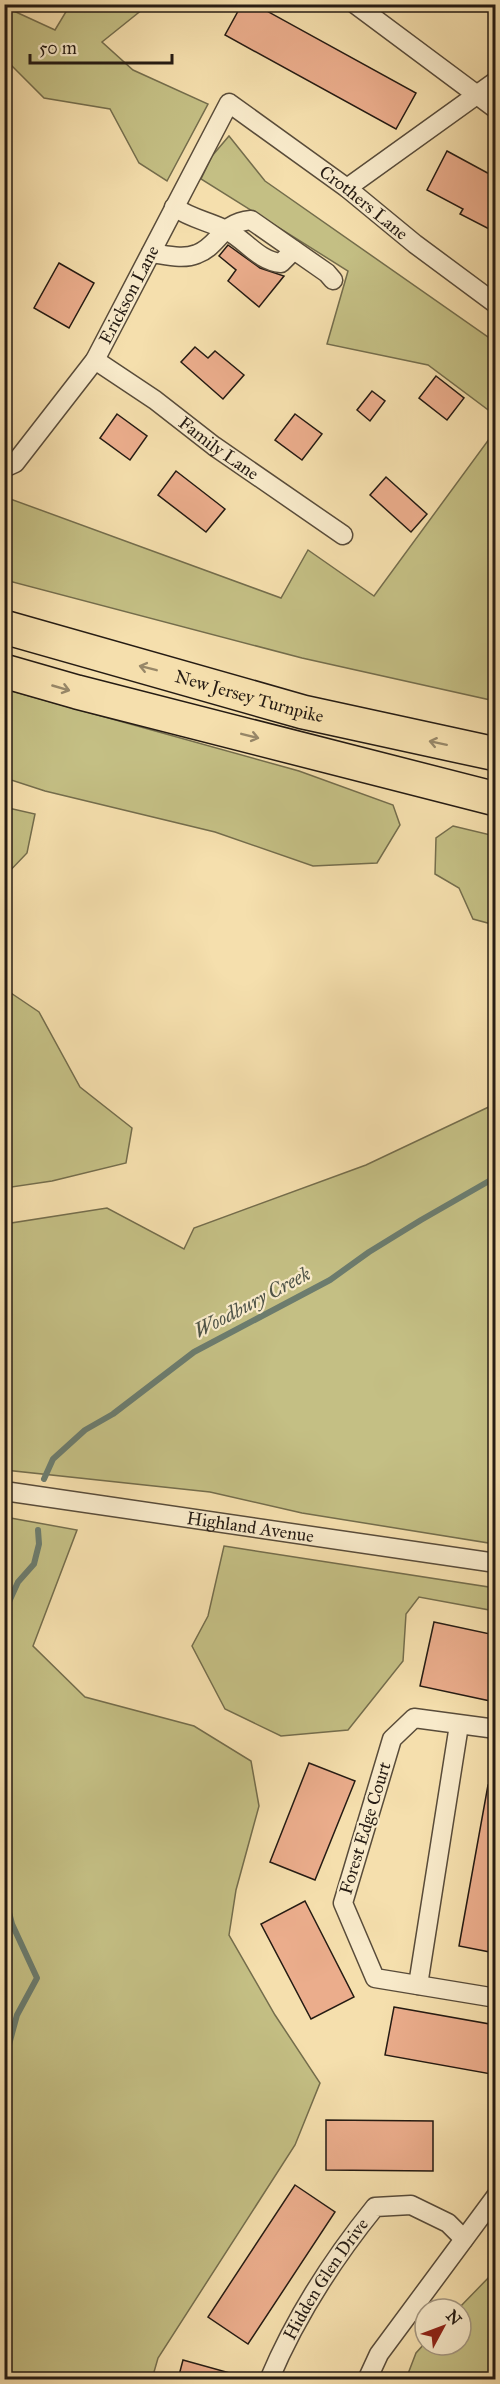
<svg xmlns="http://www.w3.org/2000/svg" width="500" height="2384" viewBox="0 0 500 2384" font-family="'IM FELL Great Primer',serif">
<rect width="100%" height="100%" fill="#f5dfad"/>
<filter id="stains"><feTurbulence type="fractalNoise" baseFrequency=".00333" numOctaves="4"/><feColorMatrix values="0 0 0 0 .2 0 0 0 0 .09 0 0 0 0 .02 0 0 0 .5 -.17"/></filter>
<radialGradient id="worn" r=".72"><stop offset=".6" stop-color="#630" stop-opacity="0"/><stop offset="1" stop-color="#630" stop-opacity=".3"/></radialGradient>
<g fill="#c4bf84" stroke="#746d4c" stroke-width="1.5">
<path d="M70,5H148L102,42L133,70L208,104L167,181L139,163L110,109L44,98L5,59V7L55,30Z"/>
<path d="M229,136L265,181L495,342V415L428,365L327,344L348,271L201,179L212,156Z"/>
<path d="M495,431V701L302,658L5,580V497L281,598L308,550L374,596Z"/>
<path d="M4,689L299,771L393,805L400,825L377,863L313,866L215,832L45,791L5,778Z"/>
<path d="M4,807L35,814L27,853L5,876Z"/>
<path d="M453,826L495,836V925L473,919L459,888L435,874L436,838Z"/>
<path d="M5,989L39,1012L80,1087L132,1128L126,1163L52,1181L5,1188Z"/>
<path d="M495,1104V1544L302,1513L210,1492L5,1470V1224L107,1208L184,1249L194,1228L366,1165Z"/>
<path d="M5,1517L77,1530L33,1646L85,1697L194,1726L251,1761L259,1806L236,1890L229,1935L275,2015L320,2083L295,2145L158,2358L152,2379H5Z"/>
<path d="M224,1546L495,1588V1611L419,1597L406,1614L403,1661L348,1730L281,1736L225,1709L192,1646L208,1616Z"/>
<path d="M493,2273L496,2275L495,2379H406L416,2353L425,2343V2345H461V2309H458Z"/>
</g>
<g fill="none" stroke-linecap="round" stroke-linejoin="round">
<g stroke="#6c7c6e" stroke-width="6">
<path d="M44,1479L53,1459L85,1430L113,1414L194,1352L330,1280L369,1252L421,1220L496,1177"/>
<path d="M4,1617L8,1604L18,1582L34,1564L39,1544L38,1530"/>
<path d="M4,1893L12,1924L37,1978L17,2015L4,2063"/>
</g>
</g>
<g fill="#ebad8c" stroke="#251b13" stroke-width="1.5">
<path d="M242,4H254L416,93L396,129L225,35Z"/>
<path d="M447,151L495,177V232L460,214L463,209L427,190Z"/>
<path d="M228,245L260,268L284,276L259,307L228,281L236,270L219,256Z"/>
<path d="M59,263L94,283L69,328L34,308Z"/>
<path d="M195,347L208,358L215,351L244,375L223,399L181,362Z"/>
<path d="M436,376L464,398L447,420L419,398Z"/>
<path d="M372,391L385,401L370,421L357,410Z"/>
<path d="M117,414L147,436L130,460L100,438Z"/>
<path d="M295,414L322,434L302,460L275,440Z"/>
<path d="M176,471L225,509L206,532L158,495Z"/>
<path d="M386,477L427,514L411,532L370,495Z"/>
<path d="M434,1622L495,1635V1702L420,1686Z"/>
<path d="M309,1763L355,1781L315,1880L270,1862Z"/>
<path d="M488,1785H495V1953L459,1946Z"/>
<path d="M305,1901L354,1997L311,2019L261,1924Z"/>
<path d="M394,2007L495,2025V2050L491,2074L385,2055Z"/>
<path d="M326,2120L433,2121V2171L326,2170Z"/>
<path d="M295,2185L335,2212L248,2344L208,2317Z"/>
<path d="M183,2360L237,2375L236,2379H178Z"/>
</g>
<g fill="none" stroke-linecap="round" stroke-linejoin="round">
<g stroke="#594c3a" stroke-width="21">
<g id="minor">
<path d="M355,4L496,109"/>
<path d="M347,188L496,81"/>
<path d="M174,207C192,219 208,221 226,230C245,239 258,261 281,263L294,250"/>
<path d="M151,253C166,255 183,260 197,254C219,246 220,223 251,220L327,273L333,280"/>
<path id="s1" d="M95,360L155,400L214,446L343,535"/>
<path id="s2" d="M4,468L15,463L95,360L229,103L347,188L415,244L496,304"/>
<path id="s3" d="M4,1491L496,1563"/>
<path d="M496,1729L414,1718L392,1739L343,1903L375,1978L496,1998"/>
<path d="M418,1985L459,1725"/>
<path id="s4" d="M269,2380C295,2318 333,2259 375,2207L411,2205L448,2223L464,2239"/>
<path d="M367,2380L379,2354L496,2196"/>
</g>
</g>
<g stroke="#251b13" stroke-width="36">
<g id="motorway">
<path id="s5" d="M4,627L303,712L496,754"/>
<path d="M4,671L77,692L496,799"/>
</g>
</g>
<use href="#minor" stroke="#f8eaca" stroke-width="18"/>
<use href="#motorway" stroke="#f5dfad" stroke-width="33"/>
</g>
<defs><path id="oneway-shaft" d="M-6 0H5M1.5-3L5.5 0L1.5 3" fill="none" stroke-width="1.6" stroke-linecap="round" stroke-linejoin="round" transform="scale(1.5)"/></defs>
<g stroke="#978768">
<use href="#oneway-shaft" transform="translate(148 668) rotate(-166)"/>
<use href="#oneway-shaft" transform="translate(61 688) rotate(16)"/>
<use href="#oneway-shaft" transform="translate(250 736) rotate(14)"/>
<use href="#oneway-shaft" transform="translate(438 743) rotate(-168)"/>
</g>
<g text-anchor="middle" dominant-baseline="central" stroke-width="4.5" stroke-linejoin="round" paint-order="stroke">
<g font-size="18" fill="#251b13" stroke="#f8eaca">
<text stroke="none"><textPath href="#s2" startOffset="600">Crothers Lane</textPath></text>
<text stroke="none"><textPath href="#s2" startOffset="216">Erickson Lane</textPath></text>
<text stroke="none"><textPath href="#s1" startOffset="152">Family Lane</textPath></text>
<text stroke="none"><textPath href="#s5" startOffset="255">New Jersey Turnpike</textPath></text>
<text stroke="none"><textPath href="#s3" startOffset="249">Highland Avenue</textPath></text>
<text transform="translate(365 1828) rotate(-73)">Forest Edge Court</text>
<text stroke="none"><textPath href="#s4" startOffset="116">Hidden Glen Drive</textPath></text>
</g>
<g font-size="20" font-style="italic" fill="#4f5448" stroke="#f8eaca">
<text transform="translate(252 1302) rotate(-28)">Woodbury Creek</text>
</g>
</g>
<rect width="500" height="2384" fill="none" stroke="#f5dfad" stroke-width="24"/>
<rect x="6" y="6" width="488" height="2372" fill="none" stroke="#251b13" stroke-width="3"/>
<rect x="12" y="12" width="476" height="2360" fill="none" stroke="#251b13" stroke-width="1.5"/>
<g transform="translate(443 2327) rotate(49)"><circle r="28" fill="#f8eaca" stroke="#a49781" stroke-width="1.5"/>
<path d="M0-4.5L10 22L0 15L-10 22Z" fill="#8f2418"/>
<text y="-9" font-size="16" font-weight="bold" text-anchor="middle" fill="#251b13">N</text>
</g>
<path d="M30 54v9h142v-9" fill="none" stroke="#251b13" stroke-width="3"/>
<text x="39" y="54" font-size="18" fill="#251b13" stroke="#f8eaca" stroke-width="4.5" paint-order="stroke">50 m</text>
<rect width="100%" height="100%" filter="url(#stains)"/>
<rect width="100%" height="100%" fill="url(#worn)"/>
</svg>
